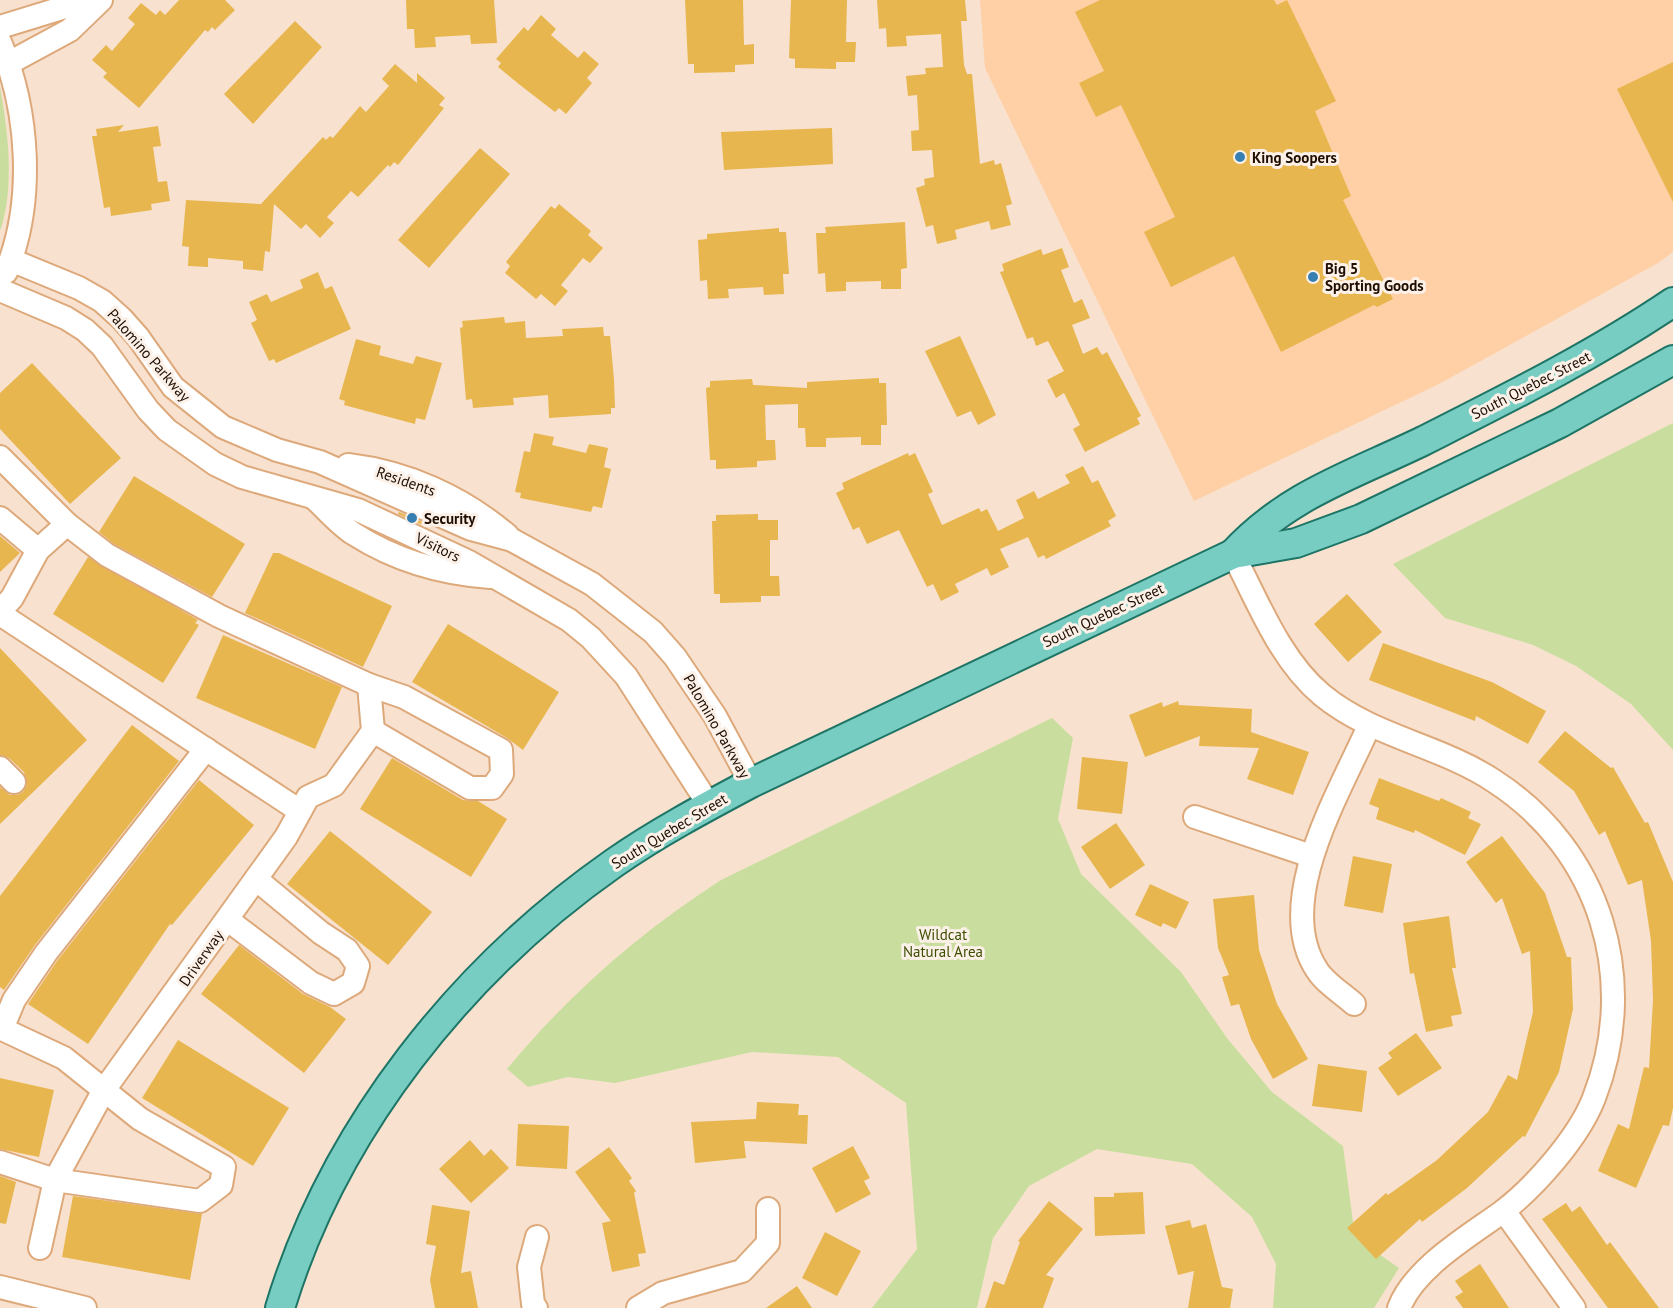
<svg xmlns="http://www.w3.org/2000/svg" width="1673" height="1308" viewBox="0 0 1673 1308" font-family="'PT Sans',sans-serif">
<rect width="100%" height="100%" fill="#f8e2cf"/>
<path fill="#ffcfa5" d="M980,0H1673V252L1658,263L1439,384L1194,501L985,68Z"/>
<g fill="#c9de9e">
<path d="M0,87C8,131 15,188 0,231Z"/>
<path d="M1673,423V750L1631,704L1576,666L1533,645L1445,618L1393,564Z"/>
<path d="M1052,718L1073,738L1058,819L1081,874L1181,972L1227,1038L1272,1092L1343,1146L1355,1237L1399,1268L1374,1308H1273L1276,1264L1252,1217L1192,1164L1097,1149L1029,1186L993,1238L977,1308H872L917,1249L906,1103L838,1057L752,1052L615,1083L568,1077L528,1087L507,1069C568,995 640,932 721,880Z"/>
</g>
<g fill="#e8b64f">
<path d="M179,0H225L235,10L215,30L212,27L208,32L205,30L139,108L103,77L107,73L92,60L106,45L112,51L135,24L128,18L141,3L156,15L160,10L165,15Z"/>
<path d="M406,0H494L497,43L471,44L470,35L435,37L436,47L415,48L414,29H407Z"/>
<path d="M685,0H743L744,45L754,44V64L735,65V72L694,73V64H688Z"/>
<path d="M791,0H847L846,42H856L855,62H836V69L795,68V59L789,58Z"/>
<path d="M877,0H965L967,21H961L964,65L967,74H972L980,164L994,160L995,165L1001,163L1012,204L1006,206L1011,225L991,230L989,221L955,230L957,239L937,244L933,225L926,227L916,188L925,185L924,179L934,177L932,150L912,151L911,131L919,130L917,95L908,96L906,76L926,74L925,68L943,67L941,34L906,36L907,46L887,47L886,28L879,29Z"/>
<path d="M1100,0H1274L1277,5L1287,0L1336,101L1315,111L1351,196L1343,200L1393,299L1377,307L1374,305L1281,352L1234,256L1171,287L1144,232L1175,217L1121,105L1096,117L1079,83L1104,71L1075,12Z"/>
<path d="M541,15L556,29L551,35L578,58L584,51L599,64L587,78L592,83L566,114L559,108L555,112L520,85L498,67L501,63L496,59L524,27L528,31Z"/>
<path d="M295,21L322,47L253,124L224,94Z"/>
<path d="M1673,62V202L1617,89Z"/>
<path d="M395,64L417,83V73L445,98L439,105L444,108L398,165L394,162L390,167L388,165L358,197L351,191L327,217L334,223L320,238L306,224L301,229L274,204L270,252L265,251L263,271L243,269V261L208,258V267L188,266L189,247L182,246L186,200L261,204L323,137L326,140L330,136L333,138L360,106L366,112L389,86L382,79Z"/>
<path d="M124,125L118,132L158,126L161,146L153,147L158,182L167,181L170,201L151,204L152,210L111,216L110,207L104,208L92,136H97L96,129Z"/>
<path d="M832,128L833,164L724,170L721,132Z"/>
<path d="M480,148L510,174L429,268L398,240Z"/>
<path d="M559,204L591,231L588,235L603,248L590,263L583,258L561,285L568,291L555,306L541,294L536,299L505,273L510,266L506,262L551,206L555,209Z"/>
<path d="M905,222L907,268L901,269V289H881V281L846,282V291L826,292L825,273L818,274L816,233H826L825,227Z"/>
<path d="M779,228V232H786L789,274H783L784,294L764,295L763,287L728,289L729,298L708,299L707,280L700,281L698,240L707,239V234Z"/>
<path d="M1062,248L1069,267L1061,270L1074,303L1082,299L1090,318L1072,325L1083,354L1097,347L1102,355L1107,352L1141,416L1137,418L1140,424L1085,452L1073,429L1080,425L1064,393L1056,398L1047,380L1064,371L1048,341L1036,346L1033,337L1027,339L1000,272L1004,271L1002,264L1041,249L1043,255Z"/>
<path d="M318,272L325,289L332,286L351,329L276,363L274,359L269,361L251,323L257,320L249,302L267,294L271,302L303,288L300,280Z"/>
<path d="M504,317L505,323L525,321L526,338L563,336L562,329L603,327L604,336H610L614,379L615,408H611V414L549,418L548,395L513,398L514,405L473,408L472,399L466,400L460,328L463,327L462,321Z"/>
<path d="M960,336L996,415L978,425L971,411L957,417L925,351Z"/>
<path d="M356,339L381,346L379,355L413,364L416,356L442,363L425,420L416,418L415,424L344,405L345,401L339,399Z"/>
<path d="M32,363L121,458L70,504L0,429V393Z"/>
<path d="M879,378V383H886L887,425H881V445H861V437L826,438V447H806L805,428H798V404L765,405L766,440H775L776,460L757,461V467L716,469V460H710L706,388L710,387V381L752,379L753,385L807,388V382Z"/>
<path d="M534,433L554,437L552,445L586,453L589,444L608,448L604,467L611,469L602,508L593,506L591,512L520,498L521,493L515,492L524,451L530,452Z"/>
<path d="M908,453L909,456L915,453L933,492L928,494L942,525L979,508L981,512L987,509L998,531L1024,518L1016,500L1034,491L1038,499L1070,483L1065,475L1083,466L1092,483L1098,480L1116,516L1108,521L1111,526L1046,559L1044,555L1038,558L1028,537L1000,549L1009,567L991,576L987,568L955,584L959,592L941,601L933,584L927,587L899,530L867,544L859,527L853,530L836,493L844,489L842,483Z"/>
<path d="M134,476L245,544L212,597L114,544L99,532Z"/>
<path d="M399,512L427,524V527L398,514Z"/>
<path d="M758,514V520H778V540H770V576H779L780,596H761V602L720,603V594H714L712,521H716V515Z"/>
<path d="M0,536L20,553L0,572Z"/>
<path d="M273,553H279L392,606L363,667L245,613Z"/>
<path d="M88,557L198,620L195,623L199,625L163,683L53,614Z"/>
<path d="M1347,594L1382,632L1348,662L1314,624Z"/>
<path d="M448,624L559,692L523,750L507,738L412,682Z"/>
<path d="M223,635L342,687L315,749L196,698Z"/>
<path d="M1383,643L1492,682L1546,711L1528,744L1476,716L1475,721L1369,680Z"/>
<path d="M0,648L87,740L0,824V787L10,795H17L23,792L27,785L24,772L9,758L0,755Z"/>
<path d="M1178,701L1179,705L1252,709L1251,732L1309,752L1293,795L1247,779L1259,748L1199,746L1200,736L1145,757L1129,715L1162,702L1163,707Z"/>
<path d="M132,725L179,761L35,945L4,990L0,987V896Z"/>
<path d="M1565,731L1611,768L1613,767L1645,823L1648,822L1673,882V1108L1669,1126L1663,1125L1636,1188L1598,1171L1618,1124L1629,1129L1644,1067L1649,1068L1653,1000L1651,941L1642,880L1628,885L1605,831L1599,835L1574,791L1538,762Z"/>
<path d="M1082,757L1128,762L1122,814L1077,809Z"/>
<path d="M392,758L463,800L478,801L507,819L471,877L360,809Z"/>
<path d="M1379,778L1439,801L1441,798L1471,812L1468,818L1481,824L1465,855L1415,830L1414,833L1376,819L1379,808L1369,804Z"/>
<path d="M199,780L254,825L172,925L170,924L88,1044L28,1004L57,961Z"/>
<path d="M1116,823L1145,865L1110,889L1081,847Z"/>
<path d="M330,831L432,912L388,965L287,884Z"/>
<path d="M1502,836L1545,893L1567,957H1571L1573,1009L1559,1072L1525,1137L1523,1136L1467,1188L1422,1222L1420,1219L1376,1259L1347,1228L1386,1193L1388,1195L1437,1160L1488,1112L1508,1075L1517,1080L1533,1012L1530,951L1522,954L1502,898L1496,903L1466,862Z"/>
<path d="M1353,856L1392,864L1383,913L1344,906Z"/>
<path d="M1150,884L1189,902L1176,929L1163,923L1161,927L1135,915Z"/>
<path d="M1254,895L1259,950L1277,1004L1308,1059L1273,1079L1251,1039L1239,1004L1231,1006L1222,977L1229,975L1218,948L1213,899Z"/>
<path d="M1449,916L1456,968H1452L1462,1014L1451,1016L1453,1026L1426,1032L1414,973L1410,974L1403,923Z"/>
<path d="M239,945L303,994L330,1007L346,1019L304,1073L201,994Z"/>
<path d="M1416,1033L1442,1068L1398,1096L1378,1068L1392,1058L1388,1053Z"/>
<path d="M178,1040L289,1108L253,1166L142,1098Z"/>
<path d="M1318,1064L1367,1071L1362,1112L1312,1106Z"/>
<path d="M0,1078L54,1090L39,1157L0,1149Z"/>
<path d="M757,1102L799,1104L798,1115H808L807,1144L744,1141L746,1158L695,1163L691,1122L756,1119Z"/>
<path d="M518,1124L569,1126L567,1169L516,1166Z"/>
<path d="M470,1140L484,1156L491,1149L509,1168L471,1203L439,1169Z"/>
<path d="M853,1146L870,1178L864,1181L871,1194L836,1213L812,1168Z"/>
<path d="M609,1147L632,1178L629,1181L636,1191L634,1193L646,1253L638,1254L640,1266L612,1272L602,1223L611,1221L575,1172Z"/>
<path d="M0,1176L16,1182L6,1224L0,1223Z"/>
<path d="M1143,1192L1145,1234L1095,1236L1094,1197H1114V1193Z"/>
<path d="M73,1196L202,1214L190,1280L62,1257Z"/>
<path d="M1049,1201L1083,1229L1046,1275L1054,1278L1043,1308H985L994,1281L1004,1285L1020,1242L1018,1241Z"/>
<path d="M1566,1203L1572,1212L1580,1206L1607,1245L1610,1242L1659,1308H1608L1542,1219Z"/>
<path d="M432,1205L470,1211L461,1273L471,1271L478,1308H435L430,1280L436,1246L426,1244Z"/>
<path d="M1190,1220L1192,1228L1206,1224L1222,1287L1233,1289L1230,1308H1188L1194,1271L1178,1275L1165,1226Z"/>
<path d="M825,1232L861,1251L837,1296L802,1278Z"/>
<path d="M1480,1264L1509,1308H1463L1455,1297L1463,1292L1455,1281Z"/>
<path d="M797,1286L812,1308H766Z"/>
</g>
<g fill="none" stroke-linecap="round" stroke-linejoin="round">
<g stroke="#dda97b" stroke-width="26">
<g id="minor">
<path d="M0,27L88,0"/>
<path d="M0,42C29,111 35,202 6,272"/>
<path d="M9,63L70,30L101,0"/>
<path d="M11,260L79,288L102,301L122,319L138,337L173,387L223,427L277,450L320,462L471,529L512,540L592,584L653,632L675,657L715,716L751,783"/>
<path d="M0,290L66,318L85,330L102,346L148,410L167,430L215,464L242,477L358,510L469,562L569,620L591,638L626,676L709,805"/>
<path d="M0,457L67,524L38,550L12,598L0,611"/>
<path d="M348,465C407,472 462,497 507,535"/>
<path d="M316,500C328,511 341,526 354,534C395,560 443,574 490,577"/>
<path d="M0,518L38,550"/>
<path d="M67,524L107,555L219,616L369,685L404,697L501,750L502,774L492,788H470L373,731"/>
<path d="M1233,554C1258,602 1280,660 1322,695C1373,737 1440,745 1494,781C1601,850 1640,980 1594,1098C1579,1137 1535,1187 1502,1212C1469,1236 1414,1268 1399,1308"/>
<path d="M0,614L300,811"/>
<path d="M0,768L14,782"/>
<path d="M1195,817L1311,856"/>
<path d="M228,920L311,983L334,994L353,983L358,966L347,950L321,933L256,879"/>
<path d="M1354,1004C1343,994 1325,983 1317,970C1272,902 1340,792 1369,726"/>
<path d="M0,1028L64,1058L140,1119L224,1167L221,1185L200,1201L55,1180L0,1162"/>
<path d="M2,1029L14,1000L46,953L206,749"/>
<path d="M1504,1211L1574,1308"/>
<path d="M40,1248L55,1180L104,1090L286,837L308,797L334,785L373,731L369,685"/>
<path d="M0,1287L85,1308"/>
<path d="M536,1308L533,1304L529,1267L537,1237"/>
<path d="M638,1308L663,1293L742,1271L768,1243V1209"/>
</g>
</g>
<g stroke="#1e7465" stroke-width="32">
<g id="major">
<path d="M1233,554C1287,495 1353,475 1423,441C1508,398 1593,356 1673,302"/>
<path d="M280,1308C334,1129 461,970 614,863C657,833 704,808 751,783L1233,554L1296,543L1361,519L1560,423L1673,360"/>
</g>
</g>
<use href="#minor" stroke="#fff" stroke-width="22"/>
<use href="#major" stroke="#78cdc3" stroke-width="28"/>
</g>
<g fill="#367fb3" stroke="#fcf1e8" stroke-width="2">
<circle cx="1240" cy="157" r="6"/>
<circle cx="1313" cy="277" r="6"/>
<circle cx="412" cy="518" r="6"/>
</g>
<g text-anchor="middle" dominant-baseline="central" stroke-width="6" stroke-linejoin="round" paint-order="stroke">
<g font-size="15" font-weight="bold" fill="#1f0d00" stroke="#fcf1e8" text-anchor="start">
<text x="1252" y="157">King Soopers</text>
<text x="1325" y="268">Big 5<tspan x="1325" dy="17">Sporting Goods</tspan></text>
<text x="424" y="518">Security</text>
</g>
<g font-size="15" fill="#1f0d00" stroke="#fcf1e8">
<text transform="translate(149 355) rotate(49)">Palomino Parkway</text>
<text transform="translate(1531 385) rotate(-27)">South Quebec Street</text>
<text transform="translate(406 481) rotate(19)">Residents</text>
<text transform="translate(438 547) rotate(26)">Visitors</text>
<text transform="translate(1103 615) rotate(-25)">South Quebec Street</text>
<text transform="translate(717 726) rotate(60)">Palomino Parkway</text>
<text transform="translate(669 831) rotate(-31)">South Quebec Street</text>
<text transform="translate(201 958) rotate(-55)">Driverway</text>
</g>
<g font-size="15" fill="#3c4d00" stroke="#fcf1e8">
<text x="943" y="934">Wildcat<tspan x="943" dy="17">Natural Area</tspan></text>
</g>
</g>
</svg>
